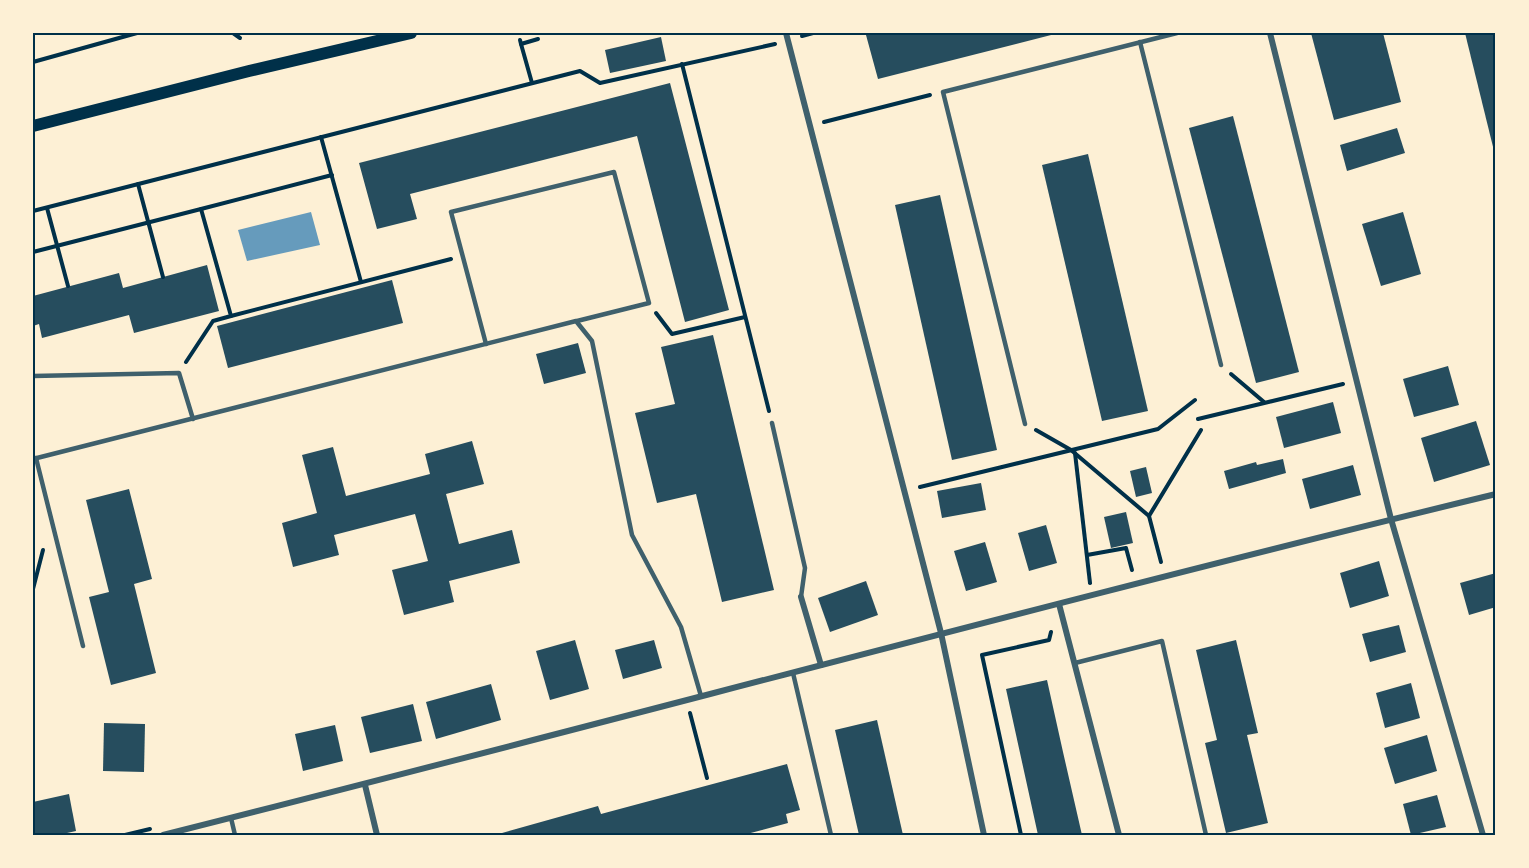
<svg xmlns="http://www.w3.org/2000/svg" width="1529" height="868" viewBox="0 0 1529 868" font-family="'Fira Sans',sans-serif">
<rect width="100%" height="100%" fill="#fdf0d5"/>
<path fill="#669bbc" d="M311,212L320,245L247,261L238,230Z"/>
<g fill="#264d5e">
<path d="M874,33H1055V34L878,79L866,35Z"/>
<path d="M1311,33H1383L1401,102L1334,120Z"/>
<path d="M1465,33H1496V155H1495Z"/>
<path d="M661,37L666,61L610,73L605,50Z"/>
<path d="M670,83L729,310L685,322L637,136L410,194L417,219L377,229L359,163Z"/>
<path d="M1233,116L1299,372L1256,383L1189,128Z"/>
<path d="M1397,128L1405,153L1347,171L1340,145Z"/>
<path d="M1088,154L1148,411L1102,421L1042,165Z"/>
<path d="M940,195L997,450L952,460L895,205Z"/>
<path d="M1403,212L1421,274L1381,286L1362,224Z"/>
<path d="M207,265L219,311L134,333L129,315L42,338L39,324L33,326V296L119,273L123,288Z"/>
<path d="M392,280L403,323L228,368L217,326Z"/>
<path d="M713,335L774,590L722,602L696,494L657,503L635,413L675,404L661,347Z"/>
<path d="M578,343L586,373L544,384L536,354Z"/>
<path d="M1448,366L1459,405L1414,417L1403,379Z"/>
<path d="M1333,402L1341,433L1284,448L1276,417Z"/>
<path d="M1476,421L1490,465L1434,482L1421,438Z"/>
<path d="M472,441L484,484L446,494L459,544L512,530L520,563L449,581L454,602L404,615L392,570L428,561L415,514L334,535L339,555L293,567L282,523L317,513L302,455L333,447L346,496L430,474L425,454Z"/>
<path d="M1283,459L1286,473L1229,489L1224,471L1256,462L1257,465Z"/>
<path d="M1353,465L1361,495L1310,509L1302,479Z"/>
<path d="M1146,467L1152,493L1136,497L1130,471Z"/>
<path d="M981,483L986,510L942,518L937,491Z"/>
<path d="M129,489L152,579L134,584L156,673L111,685L89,597L109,592L86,500Z"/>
<path d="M1126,512L1133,543L1111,548L1104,517Z"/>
<path d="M1046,525L1057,563L1029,571L1018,533Z"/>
<path d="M985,542L997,582L966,591L954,551Z"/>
<path d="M1379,561L1389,596L1350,608L1340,573Z"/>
<path d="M1496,573V607L1469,615L1460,583Z"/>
<path d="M866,581L878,615L830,632L818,598Z"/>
<path d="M1399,625L1406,652L1370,662L1362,634Z"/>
<path d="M575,640L589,689L550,700L536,651Z"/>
<path d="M654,640L662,668L623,679L615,650Z"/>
<path d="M1236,640L1258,733L1247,735L1268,823L1226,833L1205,743L1217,740L1196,650Z"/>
<path d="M1047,680L1063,752L1082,835H1038L1006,689Z"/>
<path d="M1411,683L1420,718L1385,728L1376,693Z"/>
<path d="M491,684L501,720L436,739L426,702Z"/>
<path d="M413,704L422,741L370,753L361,717Z"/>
<path d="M877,720L903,835H859L835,730Z"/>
<path d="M104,723L145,724L144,772L103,771Z"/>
<path d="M335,725L343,761L303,771L295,734Z"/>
<path d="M1427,735L1437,771L1395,784L1384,748Z"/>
<path d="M787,764L800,810L786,814L788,823L743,835H495L598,806L601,814Z"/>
<path d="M69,794L76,831L58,835H33V802Z"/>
<path d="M1437,795L1446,827L1411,835L1403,804Z"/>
</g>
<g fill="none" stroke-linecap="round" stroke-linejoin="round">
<g stroke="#003049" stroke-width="4">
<path d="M233,33L240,38"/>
<path d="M802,36L813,33"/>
<path d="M520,40L521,44L538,39"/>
<path d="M521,44L532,83"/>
<path d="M33,62L137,33"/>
<path d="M682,64L769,411"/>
<path d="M824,122L930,95"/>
<path d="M321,137L361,282"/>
<path d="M138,184L163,277"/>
<path d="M47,208L68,286"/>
<path d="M33,211L580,71L600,83L775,44"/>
<path d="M33,252L201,209"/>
<path d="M656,313L672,334L745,317"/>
<path d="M231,316L451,259"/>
<path d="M186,362L213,321L231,316L201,209L332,175"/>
<path d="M1231,374L1264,402"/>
<path d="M1198,419L1343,384"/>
<path d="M1036,430L1071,450L1149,516L1201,430"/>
<path d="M1075,453L1090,583"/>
<path d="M920,487L1158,429L1195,400"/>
<path d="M1149,516L1161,562"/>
<path d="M1087,555L1126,548L1132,570"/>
<path d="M33,589L43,550"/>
<path d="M690,713L707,778"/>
<path d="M125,835L150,829"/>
<path d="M1021,835L982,655L1049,640L1051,632"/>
</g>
<g stroke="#3f606c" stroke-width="4.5">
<path d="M1140,42L1221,365"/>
<path d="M486,344L451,212L614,172L649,303L577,321"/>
<path d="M33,376L179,373L193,419"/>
<path d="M772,423L805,568L801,597"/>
<path d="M1025,424L943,92L1177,33"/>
<path d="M36,458L83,646"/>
<path d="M33,459L576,321L592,341L632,535L681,627L701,696"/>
<path d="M1075,663L1162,641L1206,835"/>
<path d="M793,673L831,835"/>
<path d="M231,818L235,835"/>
</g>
<g stroke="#3f606c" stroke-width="6">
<path d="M786,33L941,633L984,835"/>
<path d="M1270,33L1391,519L1483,835"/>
<path d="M801,597L821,665"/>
<path d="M1059,604L1119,835"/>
<path d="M365,785L377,835"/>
<path d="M163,835C608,723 1050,602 1496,494"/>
</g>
<path stroke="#003049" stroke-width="12" d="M33,126L249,71L411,33"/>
</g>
<rect width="1529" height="868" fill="none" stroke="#fdf0d5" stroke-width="69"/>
<rect x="34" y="34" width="1460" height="800" fill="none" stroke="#003049" stroke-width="2"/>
</svg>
